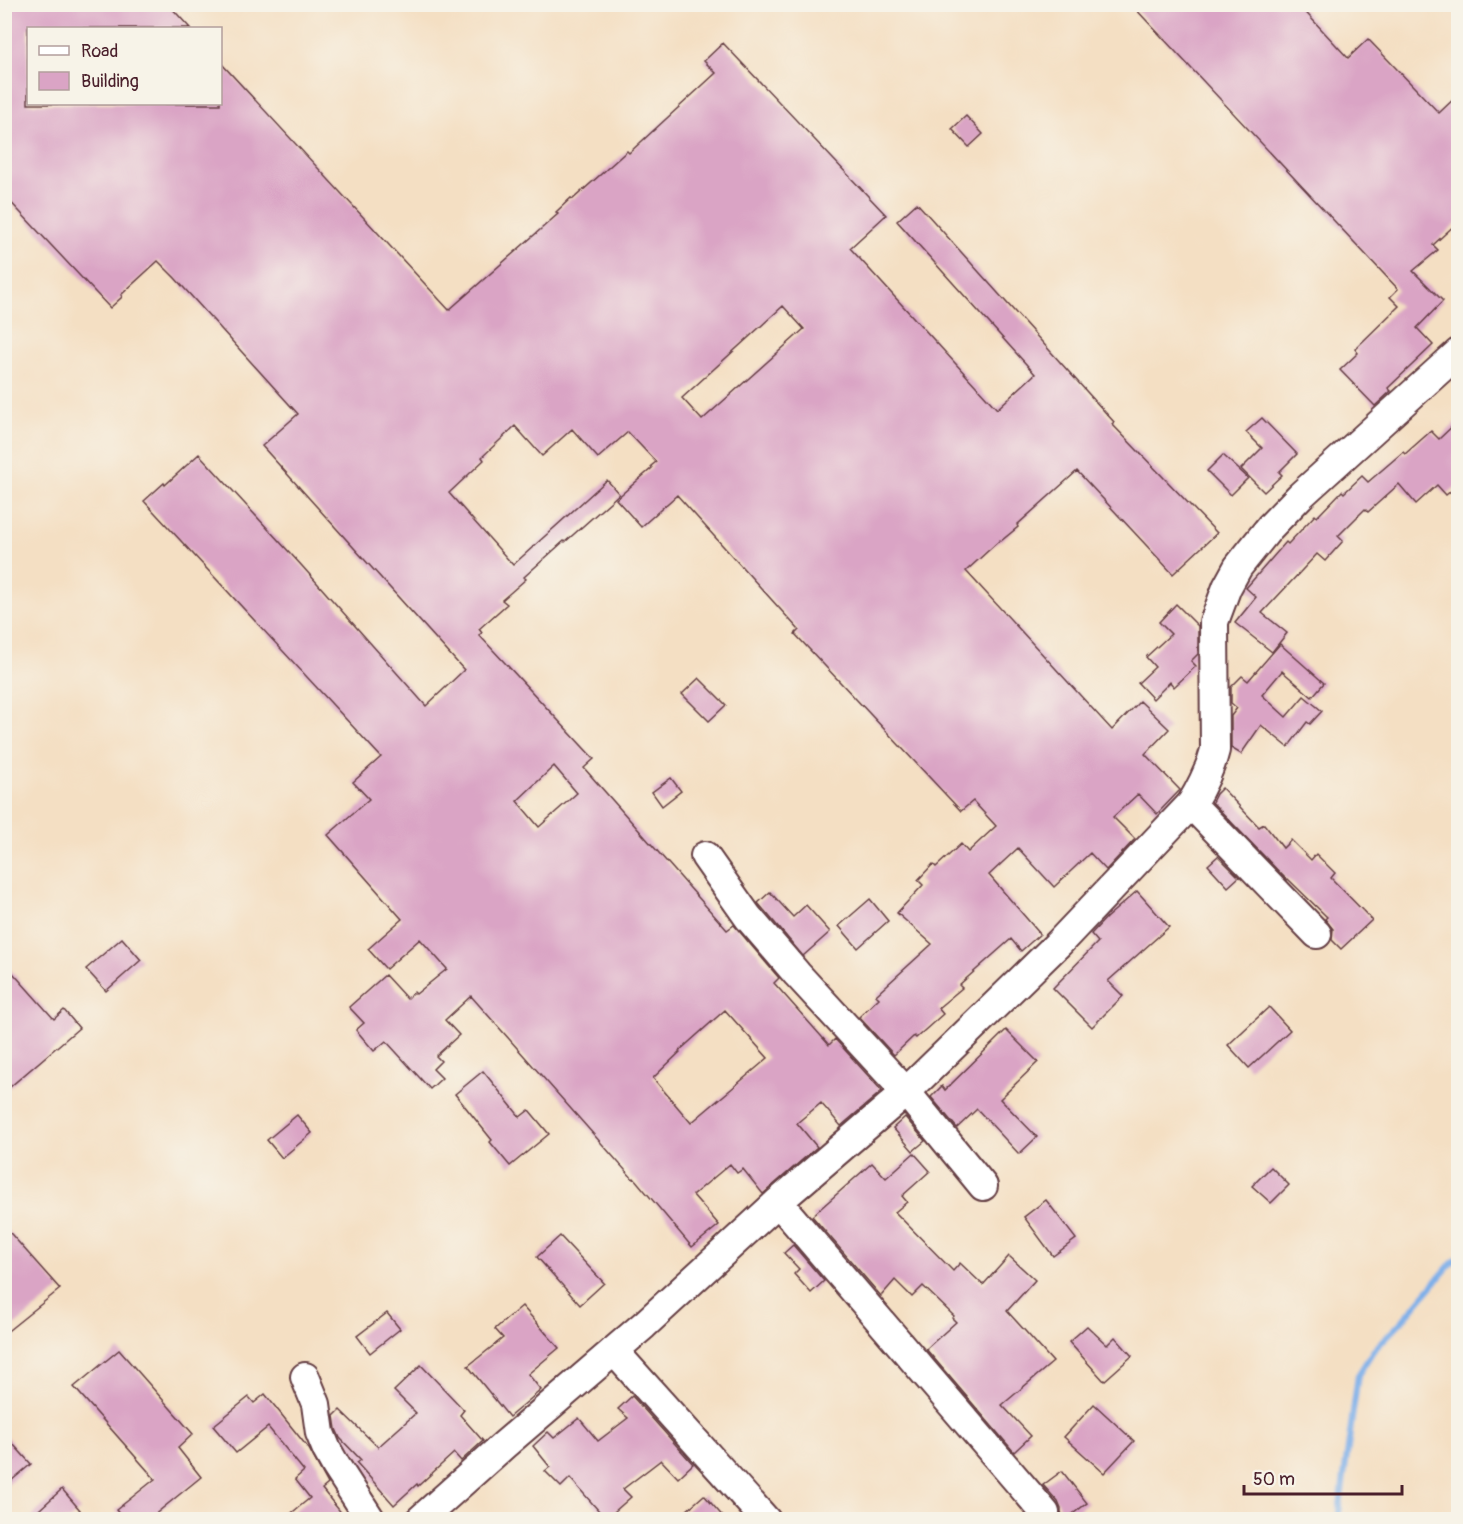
<svg xmlns="http://www.w3.org/2000/svg" width="1463" height="1524" viewBox="0 0 1463 1524" font-family="Pangolin,sans-serif">
<rect width="100%" height="100%" fill="#f7f3e8"/>
<filter id="ink" filterUnits="userSpaceOnUse"><feTurbulence type="fractalNoise" baseFrequency=".0167" numOctaves="2"/><feDisplacementMap in="SourceGraphic" scale="12" xChannelSelector="R" yChannelSelector="G"/><feConvolveMatrix kernelMatrix="1 2 1 2 8 2 1 2 1" color-interpolation-filters="sRGB"/></filter>
<filter id="wash" filterUnits="userSpaceOnUse"><feTurbulence type="fractalNoise" baseFrequency=".008" numOctaves="4" result="noise"/><feDisplacementMap in="SourceGraphic" scale="24" xChannelSelector="R" yChannelSelector="G"/><feGaussianBlur stdDeviation="1.35" result="paint"/><feColorMatrix in="noise" values="0 0 0 0 0 0 0 0 0 0 0 0 0 0 0 0 0 1.4 0 .05"/><feComposite in="paint" operator="in"/></filter>
<g filter="url(#wash)">
<rect width="100%" height="100%" fill="#f4dfc3"/>
<g fill="none" stroke-linecap="round" stroke-linejoin="round">
<path stroke="#7dafe9" stroke-width="6" d="M1338,1520L1358,1375L1373,1351L1403,1320L1449,1266L1458,1258"/>
</g>
<g id="blocks">
<g fill="#daa4c5" fill-rule="evenodd">
<path d="M4,4H168L190,28H28V104H220V62L449,310L558,214L556,212L571,198L573,199L627,151L629,153L716,73L704,61L723,43L886,215L850,248L997,409L1035,374L897,221L917,203L1114,422L1112,424L1217,533L1173,574L1077,471L1017,525L1018,527L1001,541L1000,540L966,571L1112,730L1140,701L1169,729L1145,754L1180,790L1157,814L1138,794L1113,817L1135,839L1106,870L1090,853L1054,887L1018,848L989,875L1040,934L1021,951L1011,939L959,985L962,988L938,1008L943,1014L916,1038L914,1036L894,1055L859,1017L879,998L876,995L932,944L897,913L923,885L918,880L933,864L936,867L961,844L968,852L996,826L973,801L961,811L795,634L799,630L677,495L641,527L616,499L652,468L651,466L656,462L628,432L598,458L572,429L542,456L515,426L482,457L484,460L449,493L513,565L607,480L619,494L565,542L564,541L524,577L526,579L502,600L507,604L479,629L482,633L479,635L594,759L584,768L727,930L734,925L779,978L774,983L829,1045L835,1039L882,1091L841,1126L821,1103L797,1123L817,1147L763,1194L743,1169L737,1173L730,1164L693,1195L719,1225L692,1247L634,1178L633,1179L471,996L445,1020L459,1035L436,1056L441,1061L433,1069L442,1078L430,1089L386,1041L374,1051L356,1030L364,1023L349,1007L385,975L407,999L414,992L416,994L447,969L420,939L386,969L368,949L402,919L328,835L369,799L353,782L381,757L144,501L164,483L165,485L199,454L302,566L426,706L464,670L262,446L298,414L175,278L158,261L121,295L122,297L110,308L4,195ZM783,306L804,329L702,420L682,398ZM554,766L577,793L539,827L517,801ZM725,1010L768,1058L691,1123L653,1078L680,1052L679,1051Z"/>
<path d="M1131,4H1298L1348,58L1368,39L1439,113L1458,95V222L1433,245L1438,250L1413,271L1443,301L1417,328L1433,345L1388,388L1391,391L1375,406L1340,370L1358,353L1355,349L1399,306L1390,297L1398,289Z"/>
<path d="M966,116L983,134L969,147L952,129Z"/>
<path d="M1262,418L1297,454L1279,472L1282,475L1264,492L1241,469L1262,448L1246,432Z"/>
<path d="M1458,421V485L1446,495L1437,485L1416,504L1399,484L1368,512L1365,509L1338,536L1343,541L1325,561L1317,554L1262,613L1287,633L1272,652L1235,623L1256,597L1246,588L1286,542L1288,544L1315,515L1317,517L1342,491L1344,493L1362,476L1368,482L1403,452L1405,454L1431,431L1439,439Z"/>
<path d="M1223,455L1248,478L1231,495L1207,471Z"/>
<path d="M1176,604L1198,626V654L1191,661L1196,666L1174,687L1170,682L1153,699L1138,683L1155,667L1146,657L1171,634L1159,622Z"/>
<path d="M1280,644L1324,683L1312,697L1282,671L1262,695L1286,717L1304,696L1322,711L1310,724L1307,722L1288,747L1261,725L1241,754L1231,748V716L1237,708L1231,703V687L1242,676L1248,681Z"/>
<path d="M699,678L726,705L709,721L682,694Z"/>
<path d="M671,778L681,791L662,806L652,792Z"/>
<path d="M1222,788L1259,827L1264,824L1283,848L1291,840L1311,860L1316,854L1335,873L1331,878L1372,920L1341,949L1332,940L1333,929L1325,919L1327,917L1288,879L1287,880L1212,802L1216,794Z"/>
<path d="M1218,856L1239,877L1228,887L1208,865Z"/>
<path d="M1137,891L1169,927L1108,981L1123,996L1092,1027L1053,988L1098,942L1091,934L1106,918Z"/>
<path d="M770,892L793,917L806,905L830,932L803,956L758,903Z"/>
<path d="M870,899L888,921L858,948L839,926Z"/>
<path d="M122,938L141,960L106,991L86,969Z"/>
<path d="M4,963L54,1019L64,1010L79,1028L4,1092Z"/>
<path d="M1269,1007L1290,1030L1249,1068L1228,1045Z"/>
<path d="M1006,1030L1038,1062L1000,1099L1037,1137L1019,1154L977,1109L957,1128L931,1097L942,1086L945,1090Z"/>
<path d="M483,1071L520,1117L529,1110L549,1134L510,1166L490,1142L492,1140L455,1094Z"/>
<path d="M297,1115L312,1133L282,1158L267,1140Z"/>
<path d="M905,1117L925,1141L913,1151L893,1128Z"/>
<path d="M914,1153L930,1171L902,1196L907,1202L895,1212L953,1271L960,1263L983,1285L1009,1256L1035,1280L1007,1311L1053,1362L1002,1405L1031,1436L1014,1452L926,1349L956,1322L952,1318L954,1316L923,1286L912,1297L895,1280L881,1296L812,1216L872,1163L886,1178Z"/>
<path d="M1271,1167L1289,1185L1271,1203L1252,1186Z"/>
<path d="M1046,1200L1076,1239L1053,1256L1024,1217Z"/>
<path d="M4,1226L60,1289L4,1334Z"/>
<path d="M560,1236L604,1283L580,1305L537,1257Z"/>
<path d="M793,1245L824,1281L811,1293L794,1274L799,1269L784,1253Z"/>
<path d="M522,1306L559,1348L528,1374L541,1390L509,1417L468,1366L503,1338L495,1329Z"/>
<path d="M387,1313L400,1329L370,1353L357,1336Z"/>
<path d="M1087,1326L1107,1345L1115,1337L1132,1356L1104,1381L1069,1342Z"/>
<path d="M119,1350L193,1434L178,1448L201,1477L148,1520H124L116,1510L155,1479L74,1387Z"/>
<path d="M421,1365L464,1410L460,1415L483,1441L461,1461L454,1453L418,1486L417,1484L394,1505L357,1463L361,1460L340,1438L336,1429L334,1416L340,1410L378,1447L416,1413L394,1391Z"/>
<path d="M265,1394L309,1449L328,1484L322,1489L347,1520H283L310,1498L295,1479L304,1471L268,1427L236,1453L213,1426L249,1397L254,1403Z"/>
<path d="M632,1396L693,1464L678,1478L661,1460L623,1489L631,1497L606,1519L570,1478L561,1487L545,1471L550,1467L533,1446L548,1432L554,1438L579,1418L598,1441L628,1418L618,1409Z"/>
<path d="M1094,1404L1134,1441L1104,1473L1064,1437Z"/>
<path d="M4,1434L31,1464L4,1487Z"/>
<path d="M1062,1471L1087,1503L1066,1519L1061,1513V1509L1058,1502L1043,1485Z"/>
<path d="M62,1489L80,1510L69,1520H28Z"/>
<path d="M704,1495L726,1520H676Z"/>
</g>
</g>
</g>
<g filter="url(#ink)">
<use href="#blocks" fill-opacity="0" stroke="#643c42" stroke-width="1.5"/>
<g fill="none" stroke-linecap="round" stroke-linejoin="round">
<g stroke="#643c42" stroke-width="32">
<g id="minor">
<path d="M1191,804L1317,934"/>
<path d="M705,856L748,917L797,974L906,1092L983,1186"/>
<path d="M778,1202L1045,1513"/>
<path d="M614,1351L766,1520"/>
<path d="M305,1377L316,1404L320,1433L327,1450L336,1466L371,1520"/>
<path d="M420,1520L504,1445L644,1325L778,1202L906,1092L1059,943L1191,804C1202,786 1210,770 1215,750L1214,622L1227,587L1238,567L1270,527L1300,496L1458,353"/>
</g>
</g>
<use href="#minor" stroke="#fff" stroke-width="28"/>
</g>
</g>
<rect width="1463" height="1524" fill="none" stroke="#f7f3e8" stroke-width="24"/>
<rect x="27" y="27" width="195" height="78" fill="#f7f3e8" stroke="#b29e9c" stroke-width="1.5"/>
<rect x="39" y="46" width="30" height="9" fill="#ffffff" stroke="#b29e9c" stroke-width="1.5"/>
<text x="81" y="57" font-size="18" fill="#4a1f2b">Road</text>
<rect x="39" y="72" width="30" height="18" fill="#daa4c5" stroke="#b29e9c" stroke-width="1.5"/>
<text x="81" y="87" font-size="18" fill="#4a1f2b">Building</text>
<path d="M1244 1485v9h158v-9" fill="none" stroke="#4a1f2b" stroke-width="3"/>
<text x="1253" y="1485" font-size="18" fill="#4a1f2b" stroke="#f7f3e8" stroke-width="4.5" paint-order="stroke">50 m</text>
</svg>
